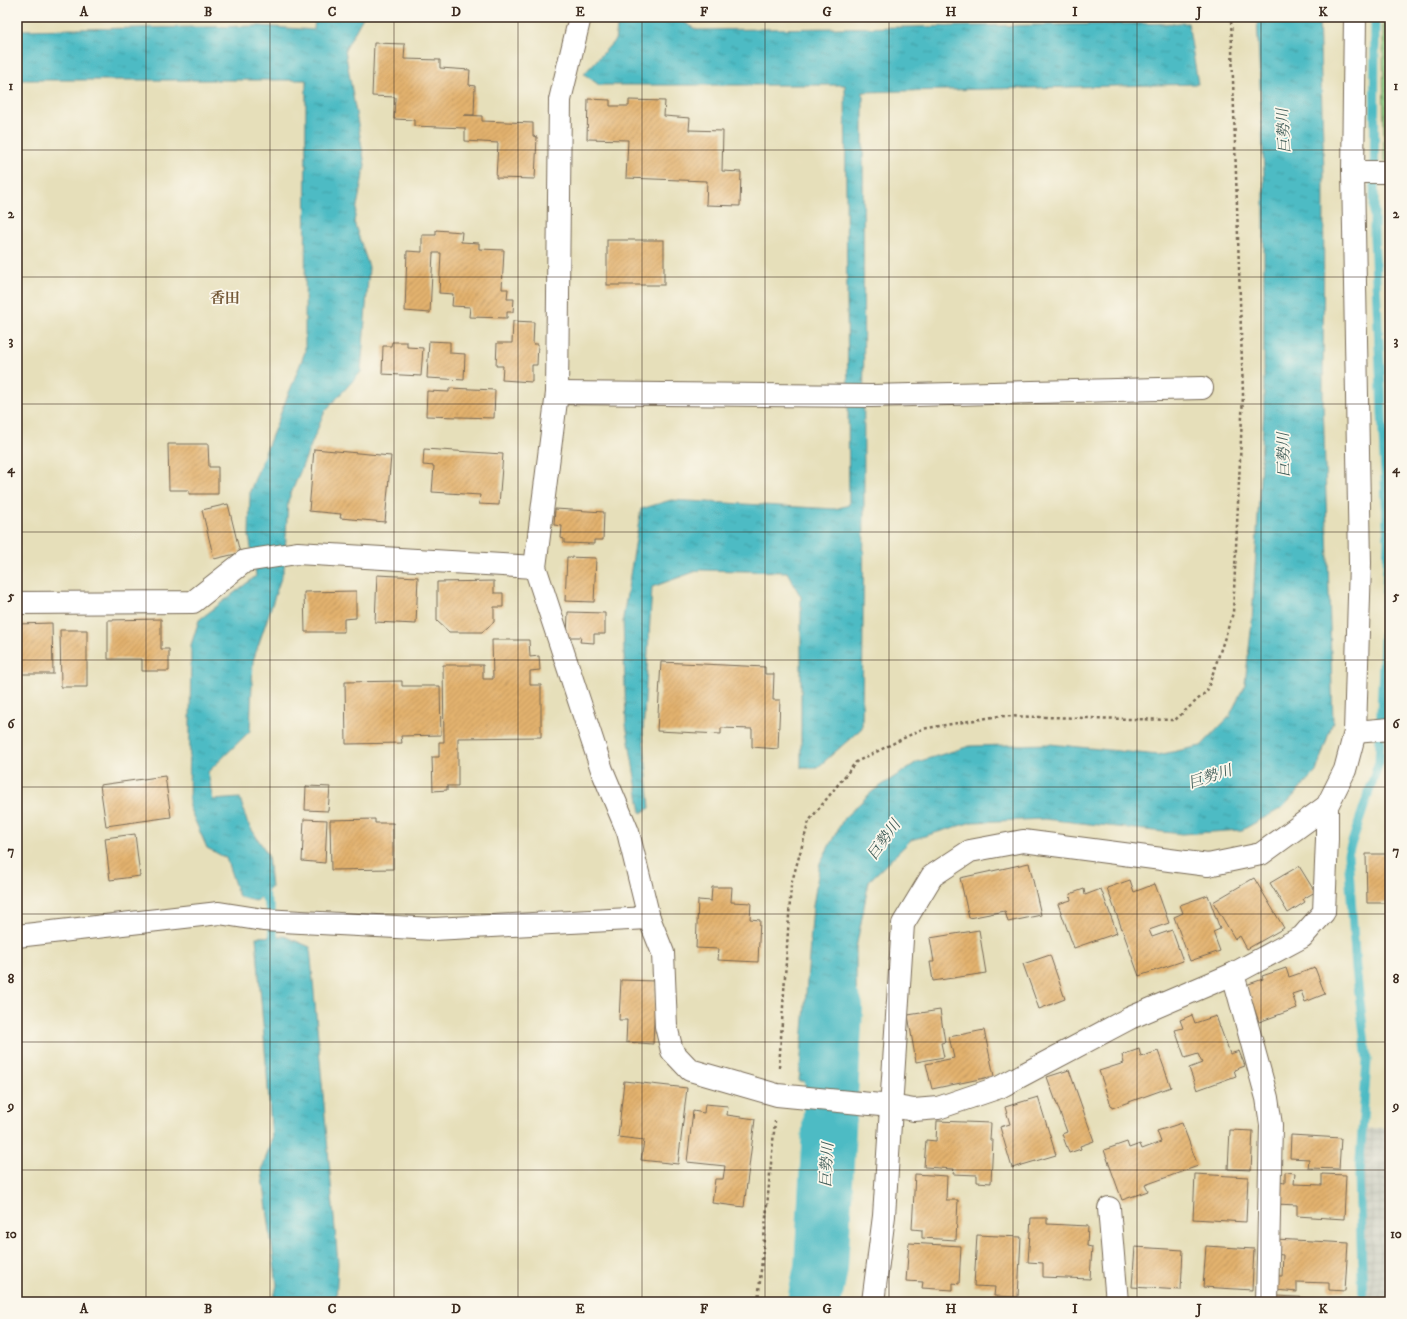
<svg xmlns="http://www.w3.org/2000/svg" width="1407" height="1319" viewBox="0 0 1407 1319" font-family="'IM FELL DW Pica','Noto Serif JP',serif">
<defs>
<pattern id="industrial-grid" width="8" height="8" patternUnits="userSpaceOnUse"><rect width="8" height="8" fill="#c3c6b9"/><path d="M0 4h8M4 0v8" fill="none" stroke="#a8aa9f"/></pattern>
<pattern id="grass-dots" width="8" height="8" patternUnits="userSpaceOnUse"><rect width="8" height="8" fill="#8bcd85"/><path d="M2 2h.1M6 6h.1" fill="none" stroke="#79b072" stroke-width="1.8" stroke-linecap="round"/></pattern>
<pattern id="water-ripples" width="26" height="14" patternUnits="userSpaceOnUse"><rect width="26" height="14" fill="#4dbbc4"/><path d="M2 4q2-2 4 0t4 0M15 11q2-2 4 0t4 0" fill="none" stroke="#41989f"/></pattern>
<pattern id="building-hatch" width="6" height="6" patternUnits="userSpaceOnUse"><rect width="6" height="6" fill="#e3b26e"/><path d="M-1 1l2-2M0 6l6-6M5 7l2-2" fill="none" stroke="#b9915a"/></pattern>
</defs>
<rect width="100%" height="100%" fill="#fbf7ec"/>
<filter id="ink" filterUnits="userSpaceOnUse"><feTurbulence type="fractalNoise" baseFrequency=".025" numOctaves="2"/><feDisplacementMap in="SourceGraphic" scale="8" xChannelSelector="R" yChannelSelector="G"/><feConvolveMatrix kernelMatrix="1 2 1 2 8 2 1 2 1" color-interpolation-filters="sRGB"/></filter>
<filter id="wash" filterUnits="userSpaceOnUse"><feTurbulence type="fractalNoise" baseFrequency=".012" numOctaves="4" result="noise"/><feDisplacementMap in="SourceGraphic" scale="16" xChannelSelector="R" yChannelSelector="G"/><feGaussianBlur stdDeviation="0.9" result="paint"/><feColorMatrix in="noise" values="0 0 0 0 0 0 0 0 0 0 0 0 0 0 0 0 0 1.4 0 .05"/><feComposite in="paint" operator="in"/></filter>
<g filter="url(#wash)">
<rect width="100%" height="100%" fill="#e6dfba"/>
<path fill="url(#industrial-grid)" d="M1390,1127V1302H1363L1359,1175L1363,1129Z"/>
<path fill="url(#grass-dots)" stroke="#637c52" d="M1383,17H1390V161H1384Z"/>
<g fill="url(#water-ripples)" stroke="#447271">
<path d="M315,17H363L345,50L365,165L354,222L369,267L361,372L325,411L288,501L284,569L253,661L250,731L208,772L213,800L240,798L247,822L268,855L271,888L256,901L239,897L226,858L207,848L189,807L191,645L199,620L256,576L249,536L250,491L305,352L306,80H17V30L259,26L314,30Z"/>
<path d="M619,17H675L697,30L1188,23L1198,84L863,92L864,510L862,728L817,768H801V597L787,572L700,570L652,587L643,733L650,808L641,813L626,724L623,618L641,509L671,500L835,509L849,505L845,85H599L584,74L615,40Z"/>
<path d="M1257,17H1319L1324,173L1323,402L1333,721L1316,772L1282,808L1242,830L1182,834L1044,819L972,822L911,840L869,881L856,948L857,1084L799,1081L813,906L820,863L844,818L873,791L917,762L970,746L1050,744L1158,755L1201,746L1229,717L1245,684L1252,622L1264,409V173Z"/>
<path d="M284,936L310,947L338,1263L336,1302H273L277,1285L262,1170L272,1138L256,937Z"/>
</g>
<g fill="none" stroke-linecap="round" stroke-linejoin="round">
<g stroke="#4dbbc4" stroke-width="9">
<path d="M264,894L270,908L275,947"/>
<path d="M1363,1302L1359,1175L1367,1060L1356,969L1348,854L1379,762L1388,543L1374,237L1375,17"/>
</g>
<path stroke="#4dbbc4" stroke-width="54" d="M814,1302L821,1268L836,1008"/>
</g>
<g id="blocks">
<g fill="url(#building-hatch)">
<path d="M374,43L405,44L404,59L440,60V68L470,70L469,85L475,86L474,115H464L482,116V121L533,123V136L537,137L535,179L496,178L498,143L465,141V128L414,126V120L394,119L395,97L372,96Z"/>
<path d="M588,99L610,100V106H629V100L665,101L664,116L690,118L689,130L723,131L722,171L741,172L740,206L706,205L707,181L626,178L628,140L587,139Z"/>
<path d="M436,230L462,232L461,242L479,243V249L504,250L502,289H508L507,299H514L513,312H507V318L469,317L470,307L452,306L453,294L439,293L441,253H433L430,313L405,311L407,251L422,252V235H436Z"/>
<rect x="607" y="240" width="57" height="45"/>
<path d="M513,321L534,322L533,344H538L537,365H532V382L502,380L503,366H496L497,343H512Z"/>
<path d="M429,341L450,342V353L465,354L464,380L427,378Z"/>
<path d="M392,342H407V347L423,348L421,376L382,374L383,346H391Z"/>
<path d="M449,388L495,390L494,418L426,416L427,391L449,392Z"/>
<path d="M168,444H208L209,467H218V494H189V490H169Z"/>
<path d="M314,449L391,456L385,522L340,518L341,514L309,511Z"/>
<path d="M424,449L503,454L499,505L479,504L480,495L432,492L434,466L423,465Z"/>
<path d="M228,504L240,553L214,559L202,510Z"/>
<path d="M555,509L604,512L603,540H594V544L564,543V539L561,538L562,526L554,525Z"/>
<path d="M567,557L596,558L594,602L565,601Z"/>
<path d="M377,575L418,577L416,624L375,622Z"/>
<path d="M494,581V593H503V607H494V622L482,632H449L437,621V582Z"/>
<path d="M356,591V618L344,619V632H305L304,592Z"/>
<path d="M568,612L605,613V634H594V643L580,642L581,637H567Z"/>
<path d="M161,619V649H169V671H142V659H108V620Z"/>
<path d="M52,623L53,674H17V624Z"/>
<path d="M60,630H87V687H61Z"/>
<path d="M492,640H529L530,657L539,656L540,670L530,671V685H541V737L458,738V786H447V790L433,791L432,757H439V742H444L443,665H483V679H493Z"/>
<path d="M661,662L765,667V674H774L773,700H780L778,749L752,747V729L721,728V734L657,731Z"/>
<path d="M402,681V686H440L441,735L401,736L402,743L346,744L345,682Z"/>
<path d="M165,776L171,817L106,826L100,785Z"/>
<path d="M306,786L330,787L328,811L305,810Z"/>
<path d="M304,819L327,820L325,863L302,861Z"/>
<path d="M375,819V823H393V869L331,870L330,820Z"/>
<path d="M135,834L140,876L110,880L105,838Z"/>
<path d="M1366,854H1390V903H1367Z"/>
<path d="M1029,863L1041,915L1008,922L1005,911L969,918L960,878Z"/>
<path d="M1299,866L1315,892L1303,899L1305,902L1288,913L1270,883Z"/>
<path d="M1254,878L1284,928L1247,949L1240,936L1235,939L1213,902Z"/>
<path d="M1130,880L1134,892L1155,884L1169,923L1149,930L1152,937L1172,930L1183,961L1139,976L1107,888Z"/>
<path d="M712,887H732L731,902L751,903L750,919L760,920L758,962L718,960L719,949L696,948L698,900L711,901Z"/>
<path d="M1084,889L1085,895L1101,889L1117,933L1074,948L1058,904L1071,900L1070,894Z"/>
<path d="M1208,895L1220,929L1213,932L1220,951L1190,961L1174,917L1183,913L1180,905Z"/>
<path d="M979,930L986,973L933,981L930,962H934L930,938Z"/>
<path d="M1050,955L1065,999L1039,1009L1023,964Z"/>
<path d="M1286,968L1289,977L1315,968L1325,994L1305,1002L1301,991L1292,994L1297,1008L1259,1022L1246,985L1263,979L1262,976Z"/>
<path d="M621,980L656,981L653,1044L626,1042L627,1020H619Z"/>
<path d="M1388,987H1390V1000H1389Z"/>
<path d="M940,1010L945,1042L941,1043L944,1057L916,1062L908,1015Z"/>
<path d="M1192,1015L1195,1023L1216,1016L1230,1054L1239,1051L1245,1066L1234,1070L1236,1076L1197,1090L1189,1068L1202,1063L1198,1054L1185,1058L1175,1030L1183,1028L1180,1020Z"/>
<path d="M984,1030L994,1076L932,1089L926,1064L954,1058L949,1037Z"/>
<path d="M1139,1049L1141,1057L1158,1051L1171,1087L1112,1108L1099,1071L1124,1063L1122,1055Z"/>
<path d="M1069,1070L1094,1141L1080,1146L1081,1149L1069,1153L1062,1134L1067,1132L1047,1077Z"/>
<path d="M624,1081L687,1088L678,1164L641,1160L644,1140L618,1137Z"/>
<path d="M1038,1097L1056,1155L1012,1168L1000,1127L1010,1124L1005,1107Z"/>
<path d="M705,1104L728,1106L727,1115L755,1119L744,1207L712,1203L715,1179H723L725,1166L687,1162L693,1111L704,1113Z"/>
<path d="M937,1121L991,1123L990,1140H993L991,1183L977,1182V1175L953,1174L954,1169L924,1167L926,1140L936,1141Z"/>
<path d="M1182,1123L1198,1166L1145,1185L1148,1191L1122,1200L1104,1150L1127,1142L1129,1148L1140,1144L1142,1149L1161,1142L1157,1131Z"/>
<path d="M1230,1130L1253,1131L1251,1170L1228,1169Z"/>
<path d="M1291,1135L1341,1138L1339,1169L1308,1168L1309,1159L1290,1158Z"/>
<path d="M1285,1172L1295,1173L1294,1184L1322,1185V1174L1346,1175L1344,1219L1297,1216V1205L1276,1204L1278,1182L1285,1183Z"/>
<path d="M915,1174L947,1176L946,1200H958L956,1240L922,1238V1230L912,1229Z"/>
<path d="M1195,1174L1248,1177L1246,1222L1193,1219Z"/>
<path d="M1031,1218H1047V1224L1088,1226L1087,1246L1092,1247L1090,1279L1043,1277V1263L1028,1262Z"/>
<path d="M977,1235L1021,1237L1018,1297L994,1296L995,1287L974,1286Z"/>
<path d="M1275,1239L1348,1243L1345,1291L1329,1290V1283L1297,1282V1292L1276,1290L1277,1276H1282L1283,1255L1274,1254Z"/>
<path d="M909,1243L961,1246L959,1284L953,1283V1290L922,1288L923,1282L906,1281Z"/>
<path d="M1206,1246L1254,1249L1252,1290L1203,1287Z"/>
<path d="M1135,1247L1183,1250L1181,1290L1132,1287Z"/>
<path d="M1277,1296L1349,1300V1302H1277Z"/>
<path d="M910,1300L925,1301V1302H910Z"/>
</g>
</g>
</g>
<g filter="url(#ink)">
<use href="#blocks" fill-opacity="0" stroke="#776955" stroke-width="1"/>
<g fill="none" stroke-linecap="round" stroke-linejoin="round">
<g stroke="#776955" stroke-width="24">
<g id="minor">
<path d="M580,17L560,100L557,393L535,567L602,770L628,832L649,918L663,953L666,1026L672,1051L690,1070L777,1095L891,1106L914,1110L938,1108L1000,1087L1130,1018L1233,974L1302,937L1324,912L1327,839V806"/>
<path d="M1353,172L1355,17"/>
<path d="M557,393L871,396L1202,388"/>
<path d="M17,603L193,602L245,561L297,553L535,567"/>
<path d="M1355,732L1390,729"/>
<path d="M17,936L219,913L263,920L434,929L649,918"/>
<path d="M1233,974L1267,1098L1271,1125L1267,1302"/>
<path d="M1109,1208L1117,1302"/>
<path d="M873,1302L884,1216L903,924L932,876L970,851L1023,841L1208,865L1261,854L1327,806L1345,770L1355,732L1360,563L1353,172H1390"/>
</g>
</g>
<g stroke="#776955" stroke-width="2.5" stroke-dasharray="3 3" stroke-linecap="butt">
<path d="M779,1068L791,885L809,821L856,762L922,729L999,716L1175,720L1207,691L1233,613L1243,394L1231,17"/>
<path d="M758,1302L775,1121"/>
</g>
<use href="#minor" stroke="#fff" stroke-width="22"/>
</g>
</g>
<path fill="none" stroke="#3b2a1e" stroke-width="1" stroke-opacity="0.55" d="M146,17V1302M270,17V1302M394,17V1302M518,17V1302M642,17V1302M765,17V1302M889,17V1302M1013,17V1302M1137,17V1302M1261,17V1302M17,150H1390M17,277H1390M17,404H1390M17,532H1390M17,660H1390M17,787H1390M17,914H1390M17,1042H1390M17,1170H1390"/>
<g text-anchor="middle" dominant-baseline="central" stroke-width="3.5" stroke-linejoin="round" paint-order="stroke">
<g font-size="15" font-style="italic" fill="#415d58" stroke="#fbf7ec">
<text transform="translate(1284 131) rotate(-93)">巨勢川</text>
<text transform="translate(1284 455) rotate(-91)">巨勢川</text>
<text transform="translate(1210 777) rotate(-18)">巨勢川</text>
<text transform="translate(884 840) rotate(-54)">巨勢川</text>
<text transform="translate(827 1165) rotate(-87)">巨勢川</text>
</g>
<g font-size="15" font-weight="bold" fill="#765a3a" stroke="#fbf7ec">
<text x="225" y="298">香田</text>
</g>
</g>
<rect width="1407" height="1319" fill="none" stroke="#fbf7ec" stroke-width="44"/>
<rect x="22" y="22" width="1363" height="1275" fill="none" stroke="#3b2a1e" stroke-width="1.5"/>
<g font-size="13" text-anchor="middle" font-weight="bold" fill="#3b2a1e">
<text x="84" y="16">A</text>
<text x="208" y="16">B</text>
<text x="332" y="16">C</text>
<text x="456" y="16">D</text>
<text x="580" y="16">E</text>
<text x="704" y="16">F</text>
<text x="827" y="16">G</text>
<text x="951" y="16">H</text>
<text x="1075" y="16">I</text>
<text x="1199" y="16">J</text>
<text x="1323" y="16">K</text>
<text x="11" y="90">1</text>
<text x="1396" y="90">1</text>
<text x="11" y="218">2</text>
<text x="1396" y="218">2</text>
<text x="11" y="345">3</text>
<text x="1396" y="345">3</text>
<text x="11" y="473">4</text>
<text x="1396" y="473">4</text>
<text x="11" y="600">5</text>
<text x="1396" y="600">5</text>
<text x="11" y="728">6</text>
<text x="1396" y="728">6</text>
<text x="11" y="855">7</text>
<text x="1396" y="855">7</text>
<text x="11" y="983">8</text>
<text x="1396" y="983">8</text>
<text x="11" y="1110">9</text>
<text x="1396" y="1110">9</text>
<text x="11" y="1238">10</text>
<text x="1396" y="1238">10</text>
<text x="84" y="1313">A</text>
<text x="208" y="1313">B</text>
<text x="332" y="1313">C</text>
<text x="456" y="1313">D</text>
<text x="580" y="1313">E</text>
<text x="704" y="1313">F</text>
<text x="827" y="1313">G</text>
<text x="951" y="1313">H</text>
<text x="1075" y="1313">I</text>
<text x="1199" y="1313">J</text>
<text x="1323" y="1313">K</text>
</g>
</svg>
